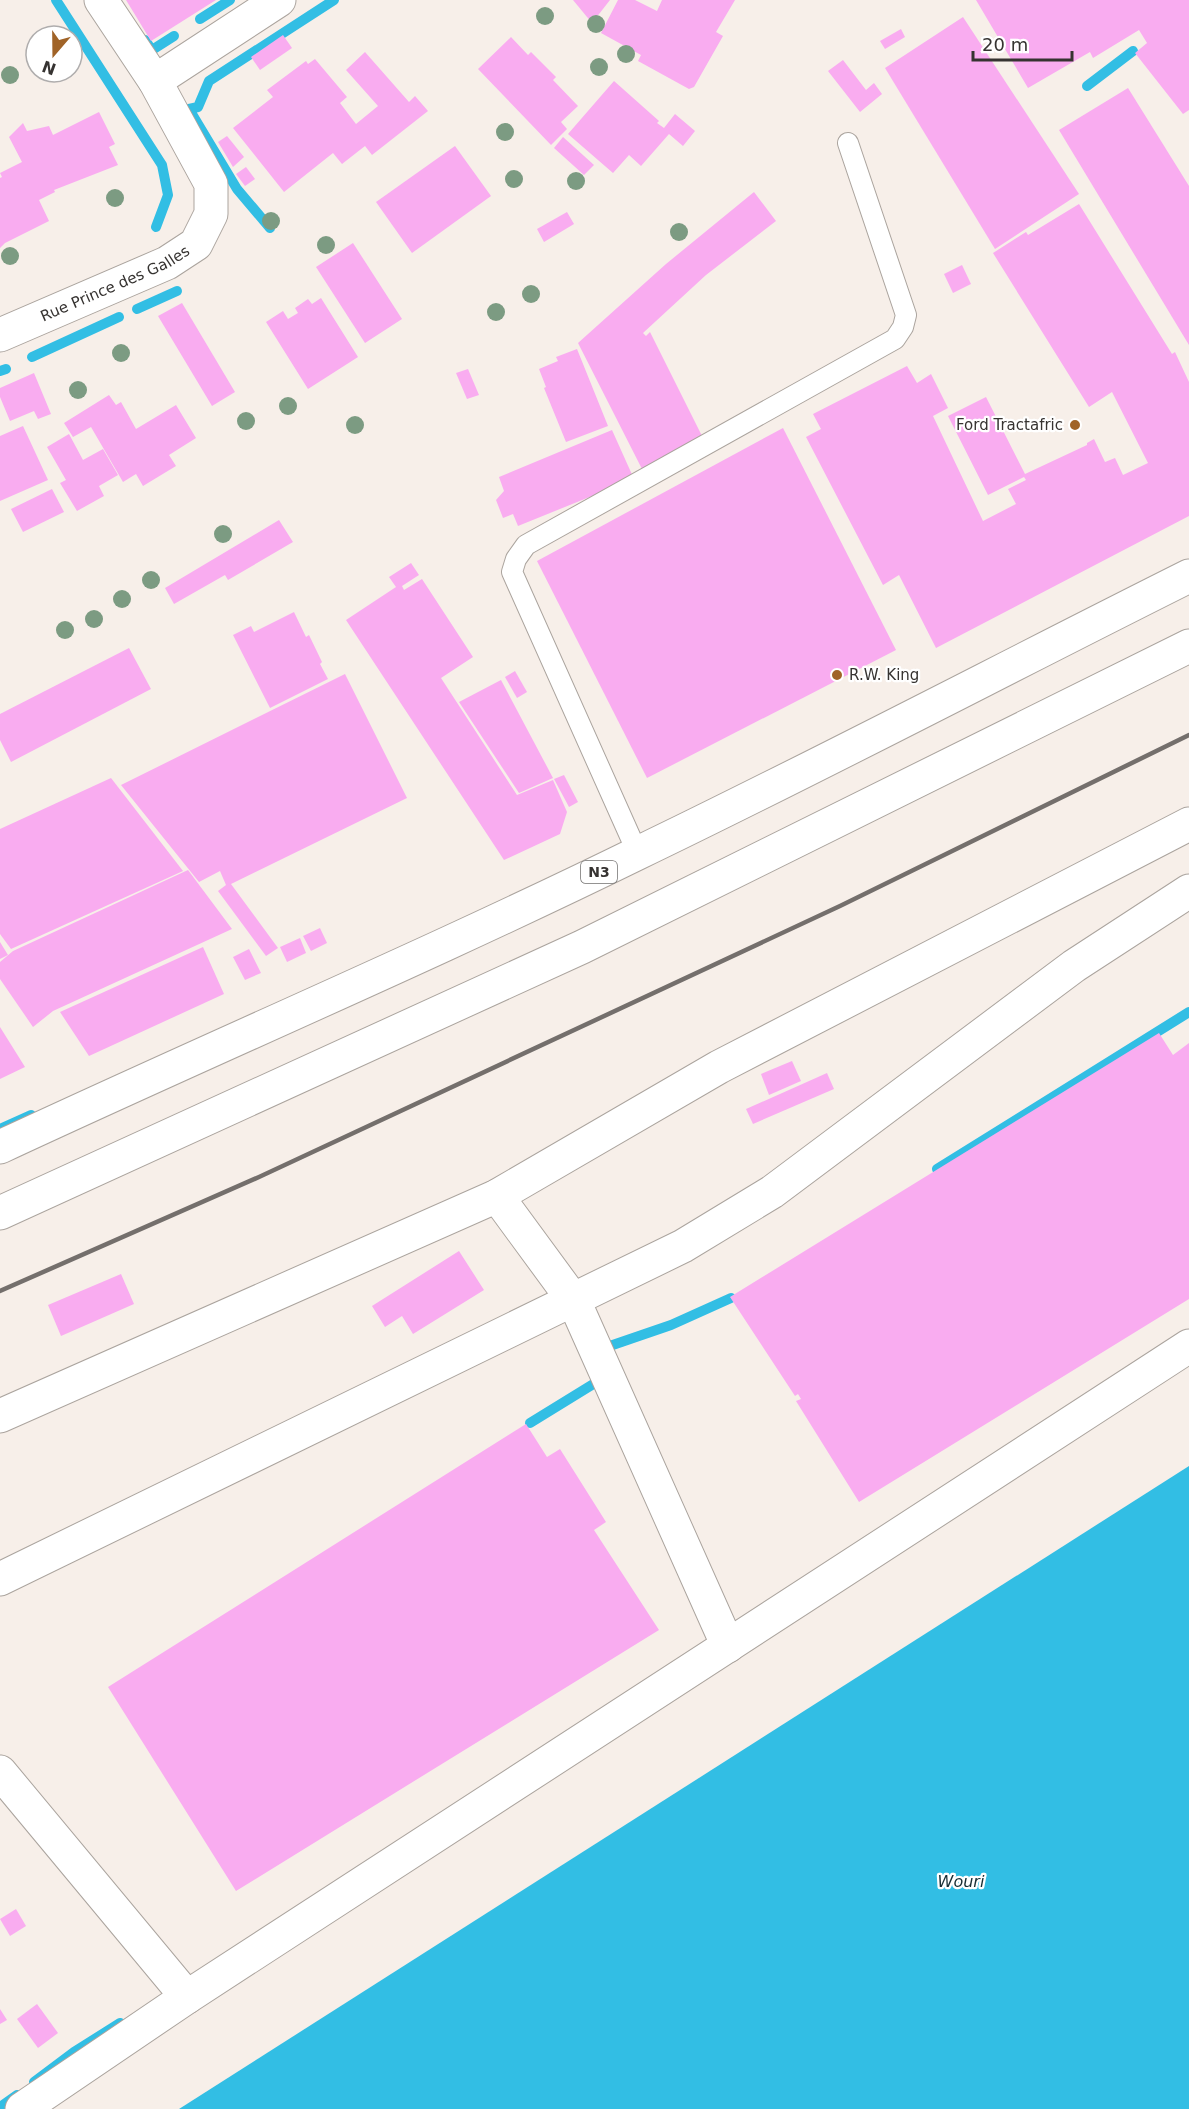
<svg xmlns="http://www.w3.org/2000/svg" width="1189" height="2109" viewBox="0 0 1189 2109" font-family="'DejaVu Sans',sans-serif">
<rect width="100%" height="100%" fill="#f7efe9"/>
<path fill="#32bee4" d="M1189,1466V2109H179Z"/>
<g fill="none" stroke-linecap="round" stroke-linejoin="round">
<g stroke="#32bee4" stroke-width="10">
<path d="M56,0L162,165L168,195L156,227"/>
<path d="M200,19L230,0"/>
<path d="M145,40L152,50L174,36"/>
<path d="M1087,86L1133,51"/>
<path d="M270,228L237,189L189,109L198,107L209,81L334,0"/>
<path d="M137,309L177,291"/>
<path d="M32,357L119,317"/>
<path d="M0,371L6,369"/>
<path d="M0,1129L31,1115"/>
<path d="M937,1169L1189,1012"/>
<path d="M601,1349L671,1325L731,1298"/>
<path d="M530,1423L595,1383"/>
<path d="M34,2082L74,2052L120,2023"/>
<path d="M0,2107L17,2095"/>
</g>
</g>
<g fill="#f9acf0">
<path d="M126,0H216L151,41Z"/>
<path d="M573,0H610L592,23Z"/>
<path d="M618,0H635L657,11L662,0H735L716,32L723,36L694,87L689,89L638,61L641,55L601,33Z"/>
<path d="M976,0H1189V110L1183,114L1135,53L1147,43L1139,30L1093,58L1090,52L1028,88Z"/>
<path d="M963,17L1079,194L995,249L885,68Z"/>
<path d="M901,29L905,37L885,49L880,41Z"/>
<path d="M283,35L292,48L260,70L251,57Z"/>
<path d="M511,37L528,55L531,52L556,77L553,80L578,106L561,122L567,129L551,145L478,69Z"/>
<path d="M365,52L409,102L415,96L428,111L372,155L365,146L342,164L333,153L284,192L233,128L273,97L267,90L306,61L308,64L315,59L347,97L340,103L356,124L378,106L346,70Z"/>
<path d="M843,60L866,90L874,83L882,94L860,112L828,71Z"/>
<path d="M614,81L659,121L657,123L664,128L675,114L695,131L683,146L669,134L641,166L629,155L613,173L568,134Z"/>
<path d="M1128,88L1189,186V345L1059,130Z"/>
<path d="M99,112L115,144L109,147L118,165L54,190L55,192L39,200L49,221L5,243L0,248V178L2,177L0,173L22,162L9,137L23,123L27,131L49,126L53,135Z"/>
<path d="M227,136L244,157L233,167L218,142Z"/>
<path d="M563,137L594,165L584,175L554,148Z"/>
<path d="M455,146L491,196L412,253L376,202Z"/>
<path d="M246,167L255,179L245,186L236,174Z"/>
<path d="M754,192L776,221L706,275L643,333L646,336L650,332L703,438L642,469L578,343L666,264Z"/>
<path d="M1079,204L1172,354L1175,352L1189,382V516L936,648L899,575L883,585L806,437L821,429L813,414L907,366L917,383L931,374L948,408L933,416L983,521L1016,504L1008,489L1026,480L1024,477L988,495L948,416L986,397L1025,474L1087,445V443L1094,439L1105,462L1115,458L1123,475L1148,463L1112,392L1089,407L993,253L1026,232L1028,235Z"/>
<path d="M567,212L574,224L544,242L537,229Z"/>
<path d="M353,243L402,319L365,343L316,267Z"/>
<path d="M962,265L971,284L953,293L944,274Z"/>
<path d="M321,298L358,357L308,389L266,322L283,311L288,319L298,313L295,308L308,299L312,304Z"/>
<path d="M182,303L235,392L212,406L158,316Z"/>
<path d="M577,349L608,426L566,442L544,388L546,387L539,369L558,361L556,357Z"/>
<path d="M468,369L479,395L467,399L456,373Z"/>
<path d="M34,373L51,414L38,419L34,411L10,421L0,397V388Z"/>
<path d="M109,395L116,405L121,402L136,429L176,405L196,438L169,455L176,466L143,486L136,474L123,482L91,427L73,437L64,423Z"/>
<path d="M23,426L48,480L0,501V436Z"/>
<path d="M783,428L896,650L647,778L537,561Z"/>
<path d="M612,430L634,479L518,526L513,514L503,518L496,500L504,491L499,477Z"/>
<path d="M69,434L83,460L103,449L118,475L99,486L104,496L77,511L60,483L66,480L47,447Z"/>
<path d="M52,489L64,512L23,532L11,509Z"/>
<path d="M279,520L293,542L228,580L225,575L174,604L165,588Z"/>
<path d="M411,563L419,575L402,586L404,590L422,579L473,657L441,678L517,795L553,780L567,812L560,834L504,860L346,620L396,587L389,577Z"/>
<path d="M294,612L306,637L309,635L322,662L320,664L328,679L270,708L233,635L251,626L254,632Z"/>
<path d="M129,648L151,689L11,762L0,740V714Z"/>
<path d="M515,671L527,692L517,698L505,677Z"/>
<path d="M345,674L407,798L231,884L278,948L266,956L218,891L226,885L220,871L199,882L121,785Z"/>
<path d="M501,680L553,778L519,793L459,702Z"/>
<path d="M564,775L578,802L569,807L554,779Z"/>
<path d="M111,778L183,871L11,949L0,934V829Z"/>
<path d="M188,870L232,929L53,1011L33,1027L0,979V962L13,951Z"/>
<path d="M320,928L327,943L311,951L303,936Z"/>
<path d="M300,938L306,953L287,962L280,947Z"/>
<path d="M0,942L8,955L0,959Z"/>
<path d="M203,947L224,994L89,1056L60,1012Z"/>
<path d="M249,949L261,973L245,980L233,957Z"/>
<path d="M0,1027L25,1067L0,1079Z"/>
<path d="M1159,1033L1173,1055L1189,1043V1299L859,1502L796,1401L801,1399L798,1394L795,1396L730,1297Z"/>
<path d="M792,1061L801,1081L769,1095L761,1074Z"/>
<path d="M827,1073L834,1089L753,1124L746,1109Z"/>
<path d="M459,1251L484,1290L413,1334L402,1316L385,1327L372,1306Z"/>
<path d="M121,1274L134,1304L61,1336L48,1305Z"/>
<path d="M526,1424L547,1457L560,1449L606,1522L594,1530L659,1630L236,1891L108,1687Z"/>
<path d="M16,1909L26,1926L10,1936L0,1919Z"/>
<path d="M37,2004L58,2033L38,2048L17,2019Z"/>
<path d="M0,2009L7,2020L0,2024Z"/>
</g>
<g fill="none" stroke-linecap="round" stroke-linejoin="round">
<g stroke="#aba49e" stroke-width="22">
<path id="service" d="M638,854L512,572L516,559L526,545L895,339L903,327L906,315L848,143"/>
</g>
<g stroke="#aba49e" stroke-width="35">
<g id="minor">
<path d="M155,81L279,0"/>
<path id="s1" d="M0,335L167,263L196,244L211,214V184L155,81L101,0"/>
<path d="M497,1196L574,1301L728,1646"/>
<path d="M0,1579L683,1246L772,1192L1074,966L1189,891"/>
<path d="M0,1772L187,1997"/>
<path d="M22,2109L187,1997L1189,1346"/>
</g>
</g>
<g stroke="#aba49e" stroke-width="35">
<path id="tertiary" d="M0,1416L497,1196L719,1067L1189,824"/>
</g>
<g stroke="#aba49e" stroke-width="35">
<g id="trunk">
<path d="M0,1147C212,1048 428,956 638,853C823,764 1005,668 1189,576"/>
<path d="M0,1213L582,947L1189,646"/>
</g>
</g>
<use href="#service" stroke="#fff" stroke-width="20"/>
<use href="#minor" stroke="#fff" stroke-width="33"/>
<use href="#tertiary" stroke="#fff" stroke-width="33"/>
<use href="#trunk" stroke="#fff" stroke-width="33"/>
<path stroke="#746f6c" stroke-width="4.5" d="M0,1291L259,1177L840,906L1189,735"/>
</g>
<g fill="#7c9b82">
<circle cx="545" cy="16" r="9"/>
<circle cx="596" cy="24" r="9"/>
<circle cx="626" cy="54" r="9"/>
<circle cx="599" cy="67" r="9"/>
<circle cx="10" cy="75" r="9"/>
<circle cx="505" cy="132" r="9"/>
<circle cx="514" cy="179" r="9"/>
<circle cx="576" cy="181" r="9"/>
<circle cx="115" cy="198" r="9"/>
<circle cx="271" cy="221" r="9"/>
<circle cx="679" cy="232" r="9"/>
<circle cx="326" cy="245" r="9"/>
<circle cx="10" cy="256" r="9"/>
<circle cx="531" cy="294" r="9"/>
<circle cx="496" cy="312" r="9"/>
<circle cx="121" cy="353" r="9"/>
<circle cx="78" cy="390" r="9"/>
<circle cx="288" cy="406" r="9"/>
<circle cx="246" cy="421" r="9"/>
<circle cx="355" cy="425" r="9"/>
<circle cx="223" cy="534" r="9"/>
<circle cx="151" cy="580" r="9"/>
<circle cx="122" cy="599" r="9"/>
<circle cx="94" cy="619" r="9"/>
<circle cx="65" cy="630" r="9"/>
</g>
<g fill="#a06327" stroke="#fff" stroke-width="2">
<circle cx="1075" cy="425" r="6"/>
<circle cx="837" cy="675" r="6"/>
</g>
<g text-anchor="middle" dominant-baseline="central" stroke-width="4.5" stroke-linejoin="round" paint-order="stroke">
<rect fill="#fff" stroke="#72706f" stroke-width="1.5" x="581" y="861" width="36" height="22" rx="4.5"/>
<g font-size="14" font-weight="bold" fill="#363331">
<text x="599" y="872">N3</text>
</g>
<g font-size="15" fill="#363331" stroke="#fff">
<text stroke="none"><textPath href="#s1" startOffset="126">Rue Prince des Galles</textPath></text>
</g>
<g font-size="15" fill="#363331" stroke="#fff" text-anchor="end">
<text x="1063" y="425">Ford Tractafric</text>
<text x="849" y="675" text-anchor="start">R.W. King</text>
</g>
<g font-size="16" font-style="italic" fill="#182e35" stroke="#fff">
<text x="961" y="1881">Wouri</text>
</g>
</g>
<g transform="translate(54 54) rotate(200)"><circle r="28" fill="#ffffff" stroke="#afadad" stroke-width="1.5"/>
<path d="M0-4.5L10 22L0 15L-10 22Z" fill="#a06327"/>
<text y="-9" font-size="16" font-weight="bold" text-anchor="middle" fill="#363331">N</text>
</g>
<path d="M973 51v9h99v-9" fill="none" stroke="#363331" stroke-width="3"/>
<text x="982" y="51" font-size="18" fill="#363331" stroke="#ffffff" stroke-width="4.5" paint-order="stroke">20 m</text>
</svg>
